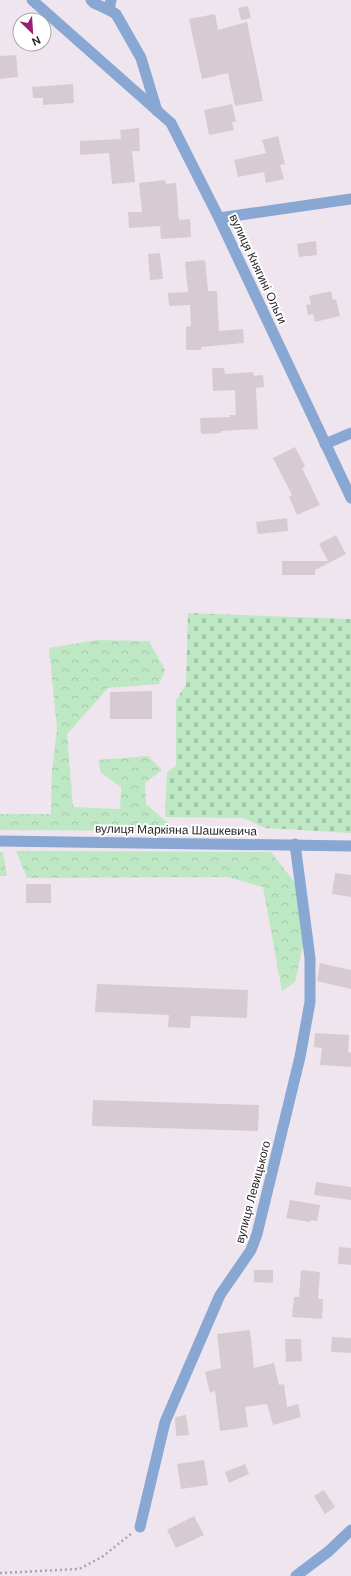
<svg xmlns="http://www.w3.org/2000/svg" width="351" height="1576" viewBox="0 0 351 1576" font-family="'DM Sans',sans-serif">
<defs>
<pattern id="forest-crowns" width="20" height="18" patternUnits="userSpaceOnUse"><rect width="20" height="18" fill="#bee8c4"/><path d="M2 6a3 3 0 1 1 6 0M12 15a3 3 0 1 1 6 0" fill="none" stroke="#a3c7a9"/></pattern>
<pattern id="cemetery-stones" width="16" height="16" patternUnits="userSpaceOnUse"><rect width="16" height="16" fill="#bee8c4"/><path d="M2 7V4a2 2 0 0 1 4 0v3zM10 15v-3a2 2 0 0 1 4 0v3z" fill="#a3c7a9"/></pattern>
</defs>
<rect width="100%" height="100%" fill="#efe5ef"/>
<g fill="url(#forest-crowns)">
<path d="M97,640L149,641L165,670L159,684L108,688L67,734L73,807L120,809L121,787L101,773L98,760L148,756L162,770L145,783L146,804L173,827L172,831L0,830V814H51L52,770L57,729L49,648Z"/>
<path d="M16,851L271,852L295,883L303,945L295,982L282,991L263,887L228,877L27,878Z"/>
<path d="M0,852H3L7,876H0Z"/>
</g>
<path fill="url(#cemetery-stones)" d="M188,613L351,619V833L265,828L244,818L165,817L167,772L176,766V700L186,685Z"/>
<g fill="#d7cbd2">
<path d="M248,6L251,18L241,20L238,8Z"/>
<path d="M215,14L218,30L247,22L263,101L235,106L228,73L202,79L189,19Z"/>
<path d="M16,55L18,77L0,79V56Z"/>
<path d="M73,84L74,103L43,105V98H33L32,87Z"/>
<path d="M232,104L236,122H232L234,130L209,135L204,110Z"/>
<path d="M139,128L140,151H132L135,182L112,184L109,153L80,155V141L121,139L120,130Z"/>
<path d="M278,136L285,164L280,165L284,179L266,183L264,172L238,177L234,160L266,153L262,140Z"/>
<path d="M165,180L166,184L176,183L179,220L190,219L191,237L161,239L160,226L129,228L128,212H142L139,183Z"/>
<path d="M316,241L317,255L299,257L297,244Z"/>
<path d="M160,253L163,279L150,280L148,254Z"/>
<path d="M205,260L208,291H217L219,331L243,329L244,343L201,347V350H186V327L191,326L190,305L169,306L168,293L188,292L185,262Z"/>
<path d="M331,291L333,300L336,299L340,316L315,322L313,314L308,315L306,305L311,304L309,296Z"/>
<path d="M212,368H224L225,374L253,372L254,376L263,375L264,387L256,388L258,429L221,431V433L201,434L200,418L230,417L229,415H236L235,390L213,391Z"/>
<path d="M295,447L305,466L302,468L320,505L297,515L289,497L292,495L273,458Z"/>
<path d="M287,518L288,531L258,534L256,522Z"/>
<path d="M336,535L346,554L315,570V575H282V561H328L319,544Z"/>
<path d="M152,691V719H110V692Z"/>
<path d="M335,873L351,875V897L332,894Z"/>
<rect x="26" y="884" width="25" height="19"/>
<path d="M320,963L351,970V989L317,981Z"/>
<path d="M97,984L248,990L247,1018L191,1016L190,1028L168,1027L169,1015L95,1012Z"/>
<path d="M315,1033L349,1035L348,1052L351,1053V1067L320,1065L322,1048L314,1047Z"/>
<path d="M93,1100L259,1105L258,1131L92,1126Z"/>
<path d="M316,1182L351,1187V1200L314,1195Z"/>
<path d="M290,1200L320,1205L317,1221L311,1220L310,1222L286,1218Z"/>
<path d="M339,1247L351,1248V1265L338,1264Z"/>
<path d="M254,1270H273V1283L254,1282Z"/>
<path d="M301,1270L320,1272L318,1299H323L322,1319L292,1317L294,1297H299Z"/>
<path d="M250,1330L254,1368L274,1363L279,1385L284,1384L287,1407L298,1404L301,1417L273,1425L267,1404L245,1407L248,1427L220,1431L215,1391L210,1393L205,1372L221,1368L217,1334Z"/>
<path d="M332,1337L351,1338V1353L331,1352Z"/>
<path d="M285,1339H301L302,1361L286,1362Z"/>
<path d="M186,1415L189,1435L176,1436L175,1417Z"/>
<path d="M204,1460L208,1485L181,1489L177,1464Z"/>
<path d="M245,1464L249,1474L229,1483L225,1472Z"/>
<path d="M324,1490L335,1507L325,1514L314,1496Z"/>
<path d="M194,1516L204,1535L176,1548L167,1530Z"/>
</g>
<g fill="none" stroke-linecap="round" stroke-linejoin="round">
<path stroke="#aca4ac" stroke-width="2.5" stroke-dasharray="2 3" stroke-linecap="butt" d="M0,1573L79,1569L102,1557L131,1534"/>
<g stroke="#88a7d2" stroke-width="11">
<path d="M91,0L94,3L109,10"/>
<path d="M111,0L109,10L116,14L141,58L157,111"/>
<path d="M325,444L351,433"/>
<path d="M140,1527L165,1422L220,1295L251,1250L257,1234L300,1057L310,1002V958L295,844"/>
<path d="M296,1576L329,1551L351,1530"/>
</g>
<g stroke="#88a7d2" stroke-width="11">
<path d="M32,0L171,123L219,218L351,498"/>
<path d="M219,218L351,199"/>
<path d="M0,841L351,846"/>
</g>
</g>
<g text-anchor="middle" dominant-baseline="central" stroke-width="4" stroke-linejoin="round" paint-order="stroke">
<g font-size="12" fill="#2a272a" stroke="#fff">
<text transform="translate(258 269) rotate(65)">вулиця Княгині Ольги</text>
<text transform="translate(176 830) rotate(1)">вулиця Маркіяна Шашкевича</text>
<text transform="translate(253 1192) rotate(-75)">вулиця Левицького</text>
</g>
</g>
<g transform="translate(32 32) rotate(155)"><circle r="19" fill="#ffffff" stroke="#aaa9aa"/>
<path d="M0-3L7 15L0 10L-7 15Z" fill="#9a1e76"/>
<text y="-6" font-size="11" font-weight="bold" text-anchor="middle" fill="#2a272a">N</text>
</g>
</svg>
